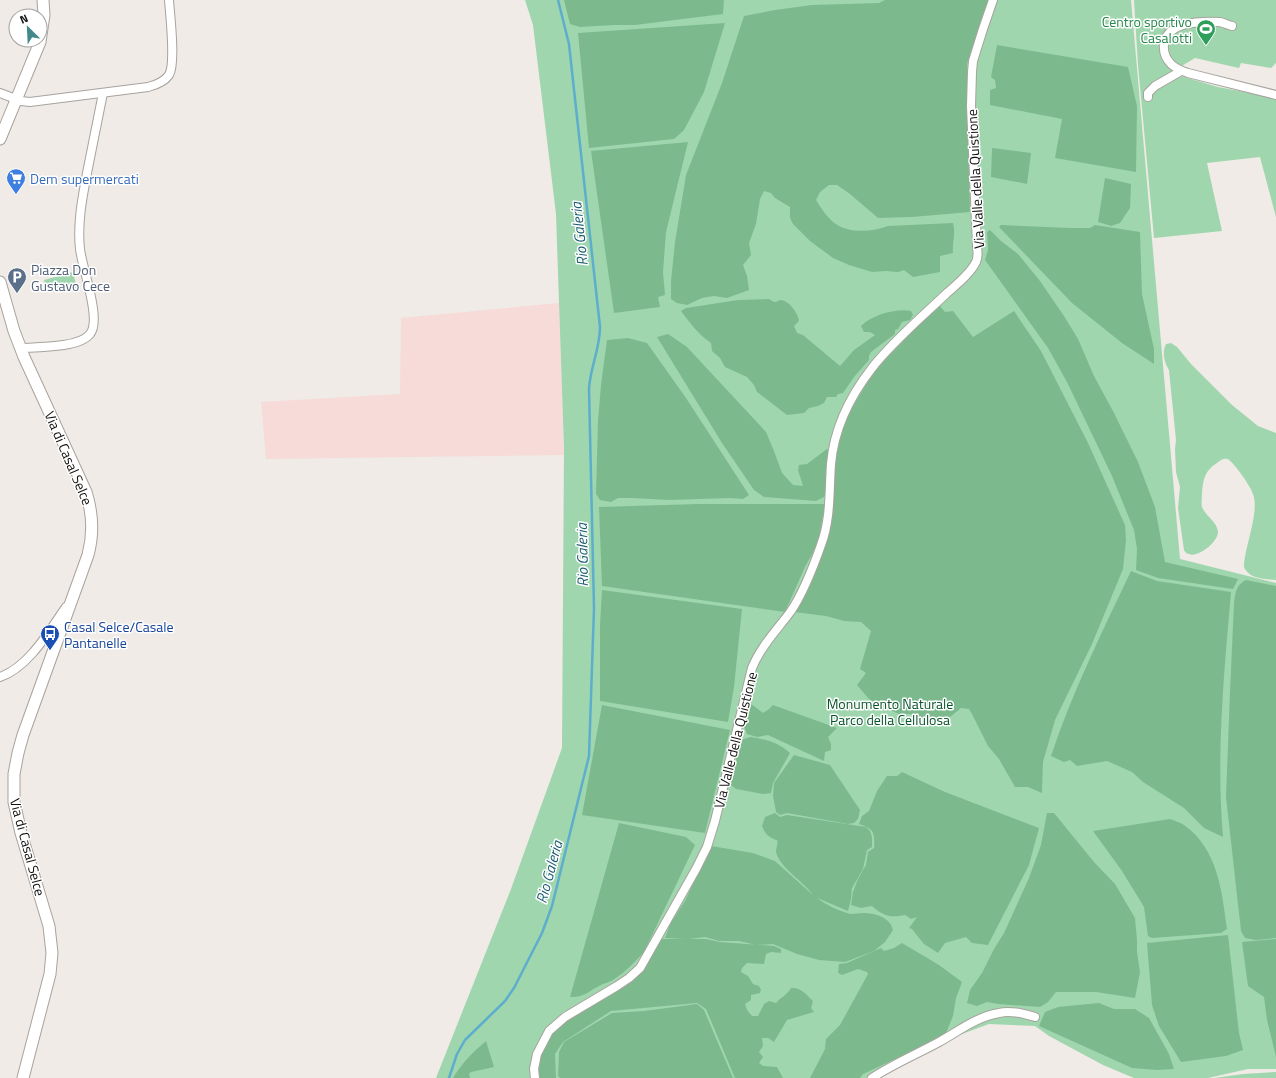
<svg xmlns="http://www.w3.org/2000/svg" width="1276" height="1078" viewBox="0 0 1276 1078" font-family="'Titillium Web',sans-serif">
<rect width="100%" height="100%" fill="#f0ebe6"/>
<path fill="#f6dbd8" d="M559,303L564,455L266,459L261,402L400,394L401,318Z"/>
<g fill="#9fd6ae">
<path d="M525,0H1131L1180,559L1276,583V1069H1248L1208,1078H1134L1103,1065L1049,1036L1035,1026L989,1024L954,1037L878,1078H436L511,889L562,748L564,449L556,214L533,25Z"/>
<path d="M1134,0H1276V63L1271,68L1241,63L1239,68L1195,58L1175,70L1181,76L1218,87L1276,98V217L1260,157L1207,163L1222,231L1154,238L1138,65Z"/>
<path d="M73,272L77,289L47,292L44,280Z"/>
<path d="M1171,343L1177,347L1191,364L1232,405L1258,426L1276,433V580C1265,579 1249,579 1244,567C1244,548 1260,512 1253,494C1251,488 1247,483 1244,478C1239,471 1234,464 1228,459C1223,458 1221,460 1217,463C1204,471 1203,481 1202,494C1202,498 1201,503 1202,507C1206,517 1217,521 1218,532C1218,542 1198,558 1189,554C1187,554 1185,552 1184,550L1178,508L1180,487L1176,472L1175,449L1176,440L1169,370C1164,362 1162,352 1166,344Z"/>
<path d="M1276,1072V1078H1214L1243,1074Z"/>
</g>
<g fill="#7cba8e">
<path d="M564,0H724L723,14L635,25H614L580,27L570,24Z"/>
<path d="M885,0H989L967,64L968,134L970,212L912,217L878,218L850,194L837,185H829L820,192L816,200C820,206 824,213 829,218C843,234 869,233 888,226L953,223C956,233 952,243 953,253L940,256V272L913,277L904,270L898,272L886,271L872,272L849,265L833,258L810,241L793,224L790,218V207L775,198L771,193L764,191L760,199L756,224L749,243L751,255L743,265L747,276L749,290L727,298L714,296L702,298L687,305L677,303L671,299V281L675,242L686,175L722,83L744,16L775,10L812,5L879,3Z"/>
<path d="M725,23L704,92L684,130L674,139L589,148L578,33Z"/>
<path d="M997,45L1128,67L1137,106L1136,172L1055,158L1062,119L990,105V90L996,88L995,80L991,77Z"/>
<path d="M688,142L666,232L663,272L665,295L658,297L660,307L614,313L591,151Z"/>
<path d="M992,148L1031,153L1027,184L991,177Z"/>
<path d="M1105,178L1131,184L1130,208L1120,223L1111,226L1098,222Z"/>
<path d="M1001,225L1071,228H1090L1095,225L1140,232L1142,294L1154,349V364L1122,343L1072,303L999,227Z"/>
<path d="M990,230L1001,241L1018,254L1040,281L1064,316L1078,339L1094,376L1114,413L1138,462L1155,507L1165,562L1238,579L1233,589L1158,578L1136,570L1137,549L1134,530L1112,476L1067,382L1048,348L985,260L988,250L987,232Z"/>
<path d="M769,299L774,302C776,302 778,301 780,300C789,300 798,313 799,321L794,326L797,333L803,335L840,366L854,350L875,335L870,332H864L861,326C872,315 896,308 911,311L913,315L910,320L902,322L898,329L895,330V334L871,352L869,356V360L854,377L843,393L838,394L836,397H827L824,403L818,406L809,408L804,413L787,415L757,392L754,385L747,377L725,367L720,358L712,351L711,343C698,334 690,323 681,311L686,308L738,300Z"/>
<path d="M939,305L945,312L953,311L973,337L1014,311L1041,351L1088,443L1125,525L1126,540L1123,569L1092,644L1055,720L1043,762L1042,793L1028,787H1015L999,759L988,746L972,714L969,709L961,708L950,717L920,718L910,714H899L881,706L869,699L857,685L866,673L860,669L871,631L861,622L844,621L826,616L794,612L821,551L834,463L845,420L868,381L880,365Z"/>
<path d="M668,334L687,347L766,432L774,451L782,473L793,485L803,486L798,470L799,465L807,464L827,449L831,453L829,484L824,497L816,501L764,497L754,490L722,443L657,337Z"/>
<path d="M628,338L647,343L686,398L749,495L743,499L730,498L669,500L632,498H618L611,502L600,500L596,494L598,421L601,385L607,340Z"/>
<path d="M698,504H825L818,543L805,567L785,612L602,586L599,507Z"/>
<path d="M1131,571L1157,581L1231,592C1224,673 1216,755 1223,837L1204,828L1184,808L1143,782L1132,772L1107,761L1077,766L1070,760L1064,762L1051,756C1072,693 1102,632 1131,571Z"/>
<path d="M1246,580L1276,586V938L1255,940L1245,938L1241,931L1226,797L1230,692L1234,603C1235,593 1236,585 1246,580Z"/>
<path d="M602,590L742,609L734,687L728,722L600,701V625Z"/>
<path d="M746,700L763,713L769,709L773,705L837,728L828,737L831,744V750L825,752L824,761L768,735L757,737L747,734L742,722Z"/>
<path d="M602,705L730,730L705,833L582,815Z"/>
<path d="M751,737C768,740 777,742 790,753L773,783L771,793L763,794L736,789L731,785L740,740Z"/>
<path d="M794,755L830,765L860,810L858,819L854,823L848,824L787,813L780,815L776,812L773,796L774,783Z"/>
<path d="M902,772L945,792L1039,828L1029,865L988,945L972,943L966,937L945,943L938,953L924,944L912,929L909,928L917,917L911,919L905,915C891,918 883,916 872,906L861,908L851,905L853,892L858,879L866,865L868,852L874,848C875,832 874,829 859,824L862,816L869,811L877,791L887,776H897Z"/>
<path d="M775,813L780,817L787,815L866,827C873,832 872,839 872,847L867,850L863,869L852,888L851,899L848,911L817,898C826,905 839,911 851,914C855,914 859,913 863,913C875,913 890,917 893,930L885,942L874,951L845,962L819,960L797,954L773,944L756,945L739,941H719L705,937L689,939H706L720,942L774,946L781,949V953L771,952L766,954L764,964L747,963L742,968L741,972L748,976L753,984L759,986L761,990L760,993L751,995V1000L745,1004L747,1010L752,1016H758L764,1004L769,1001L776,1003C781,997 787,995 791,988C801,987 807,995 813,1001L811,1008L814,1012L787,1020L774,1042L768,1038H762L763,1046L759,1052L763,1057L759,1063L763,1066L777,1067L783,1078H735L706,1009L697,1003L611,1011L563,1042L555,1054L556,1078H536L540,1051L550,1033L563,1020L617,989L660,939H685L665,938L670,924L685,901L711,846L753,853L775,861L813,895C804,882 783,870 777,855C774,850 779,845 777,840C769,838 765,834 762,826L765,817Z"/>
<path d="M1047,813H1054L1094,862L1115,884L1135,918L1137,940V952L1140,972L1135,998L1096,992H1056L1048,1002L1040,1007L998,1004L987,1002L977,1006L967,1003L970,990L982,973L994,949L1004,933L1029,878L1041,845Z"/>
<path d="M1170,819C1174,821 1180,822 1184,825C1218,849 1222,892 1227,929L1221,933L1152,938L1148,936L1144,907L1122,871L1093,831Z"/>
<path d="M619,823L686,837L695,845L644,952C635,962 626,971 616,978C611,982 604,983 599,986C588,992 582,998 570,997Z"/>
<path d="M1228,935L1239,1033L1243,1050L1226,1056L1181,1062L1159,1026L1152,1005L1147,943Z"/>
<path d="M1276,939V1057L1267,1020L1264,997L1248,986L1242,942Z"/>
<path d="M902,943L939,965L962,982L956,998L953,1016L946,1033L921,1047L863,1074L860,1078H810L825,1049L826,1039L840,1025L868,974L867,972L858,969L842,975L838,973L839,964L847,963L881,948L884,951L894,948Z"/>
<path d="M1099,1003L1114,1009H1135L1149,1018L1169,1054L1174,1069L1157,1070L1132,1068L1039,1026L1045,1012L1058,1007Z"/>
<path d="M697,1004L704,1010L733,1078H560L558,1076L559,1052L564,1042L612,1013L644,1011Z"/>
<path d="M486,1041L494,1067L471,1072L469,1074L470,1078H453C462,1063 473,1052 486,1041Z"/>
</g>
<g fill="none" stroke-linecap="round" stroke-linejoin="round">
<path stroke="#5caecc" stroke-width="2.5" d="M449,1078L457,1054L465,1040L505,1001L514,988L542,933L552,906L589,756L594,608L589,389C590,368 600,349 600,327L569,44L558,0"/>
<g stroke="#a7a39e" stroke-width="10">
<g id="street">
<path d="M1232,26C1228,25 1224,23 1220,22C1207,21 1184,22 1174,29C1161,37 1161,54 1171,64C1176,69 1182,71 1188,73L1276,95"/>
<path d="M0,93L21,101L30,102L148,87C156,85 164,82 169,75C176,63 170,15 169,0"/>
<path d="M1148,97V93L1155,86L1181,71"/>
<path d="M20,348C38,347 79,348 90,334C102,320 82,268 80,249C77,222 83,194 88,168C93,143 98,118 103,93"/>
<path d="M0,677C29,667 49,631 66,607"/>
<path d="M535,1078L534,1069L537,1054L549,1031L565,1017L617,986L629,978L640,968L696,869L707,847L715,821L752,668C761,646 777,630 791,611C803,593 814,565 821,545C831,519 829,491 831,464C834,429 851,395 872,368C892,342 923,316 947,293C957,284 970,274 976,262C979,256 977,251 977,245L971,106L972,72L973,61L983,29L993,0"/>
<path d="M872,1078C893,1064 917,1054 939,1042C959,1031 976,1017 999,1013C1011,1010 1024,1014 1035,1017"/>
</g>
</g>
<g stroke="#a7a39e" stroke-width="13">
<g id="secondary">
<path d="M0,139L40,42L44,15L43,0"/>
<path d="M0,282L14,331L24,357L86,492C93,514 94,533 88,555L23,735L18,753L14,774V802L21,833L49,926L52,953L50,974L23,1078"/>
</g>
</g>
<use href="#street" stroke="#fff" stroke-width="8"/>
<use href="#secondary" stroke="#fff" stroke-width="11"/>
</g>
<defs>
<g id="stadium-pin" transform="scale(1)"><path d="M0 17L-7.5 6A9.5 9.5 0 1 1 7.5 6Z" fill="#2e9e5b" stroke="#fff"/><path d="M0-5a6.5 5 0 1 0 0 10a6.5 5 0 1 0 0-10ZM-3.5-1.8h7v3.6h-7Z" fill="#fff"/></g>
<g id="supermarket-pin" transform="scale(1)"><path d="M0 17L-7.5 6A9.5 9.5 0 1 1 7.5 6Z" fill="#3f7fe0" stroke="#fff"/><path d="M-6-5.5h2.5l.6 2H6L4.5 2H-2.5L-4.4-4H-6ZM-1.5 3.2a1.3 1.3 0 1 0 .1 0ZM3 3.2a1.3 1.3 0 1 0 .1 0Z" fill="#fff"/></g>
<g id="parking-pin" transform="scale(1)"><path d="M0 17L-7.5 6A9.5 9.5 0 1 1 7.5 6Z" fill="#5c6f8a" stroke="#fff"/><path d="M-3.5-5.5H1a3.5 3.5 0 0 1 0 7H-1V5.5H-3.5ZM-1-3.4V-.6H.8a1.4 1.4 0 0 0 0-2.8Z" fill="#fff"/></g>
<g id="bus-pin" transform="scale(1)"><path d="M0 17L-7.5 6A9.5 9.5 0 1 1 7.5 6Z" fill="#1a4fb4" stroke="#fff"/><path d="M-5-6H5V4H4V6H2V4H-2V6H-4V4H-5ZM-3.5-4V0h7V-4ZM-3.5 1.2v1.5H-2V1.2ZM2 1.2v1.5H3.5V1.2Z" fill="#fff"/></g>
</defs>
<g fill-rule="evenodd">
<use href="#stadium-pin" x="1206" y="29"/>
<use href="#supermarket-pin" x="16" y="178"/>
<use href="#parking-pin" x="17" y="277"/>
<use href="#bus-pin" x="50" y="634"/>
</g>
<g text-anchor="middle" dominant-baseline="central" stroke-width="3" stroke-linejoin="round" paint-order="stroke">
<g font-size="14" fill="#27864d" stroke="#fff" text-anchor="end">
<text x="1192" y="21">Centro sportivo<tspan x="1192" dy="16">Casalotti</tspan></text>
</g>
<g font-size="14" fill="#366cbe" stroke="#fff" text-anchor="start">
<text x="30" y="178">Dem supermercati</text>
</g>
<g font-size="14" fill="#13110f" stroke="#fff">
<text transform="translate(975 179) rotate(-93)">Via Valle della Quistione</text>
<text transform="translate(69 458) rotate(67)">Via di Casal Selce</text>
<text transform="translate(735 740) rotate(-76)">Via Valle della Quistione</text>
<text transform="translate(28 847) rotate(75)">Via di Casal Selce</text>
</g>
<g font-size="14" fill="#4e5e75" stroke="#fff" text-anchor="start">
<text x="31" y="269">Piazza Don<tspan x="31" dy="16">Gustavo Cece</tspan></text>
</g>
<g font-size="14" fill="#164399" stroke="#fff" text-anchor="start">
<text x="64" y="626">Casal Selce/Casale<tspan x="64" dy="16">Pantanelle</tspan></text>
</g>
<g font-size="14" fill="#08532a" stroke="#fff">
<text x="890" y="703">Monumento Naturale<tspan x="890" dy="16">Parco della Cellulosa</tspan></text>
</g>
<g font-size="15" font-style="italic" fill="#1b5c72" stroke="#fff">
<text transform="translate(579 234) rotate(-96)">Rio Galeria</text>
<text transform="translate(582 555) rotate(-91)">Rio Galeria</text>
<text transform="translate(549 872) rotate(-75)">Rio Galeria</text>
</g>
</g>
<g transform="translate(28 28) rotate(336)"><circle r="19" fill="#ffffff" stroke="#a1a09f"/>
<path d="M0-3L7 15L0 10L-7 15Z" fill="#41898a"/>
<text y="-6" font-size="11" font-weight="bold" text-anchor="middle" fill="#13110f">N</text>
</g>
</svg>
